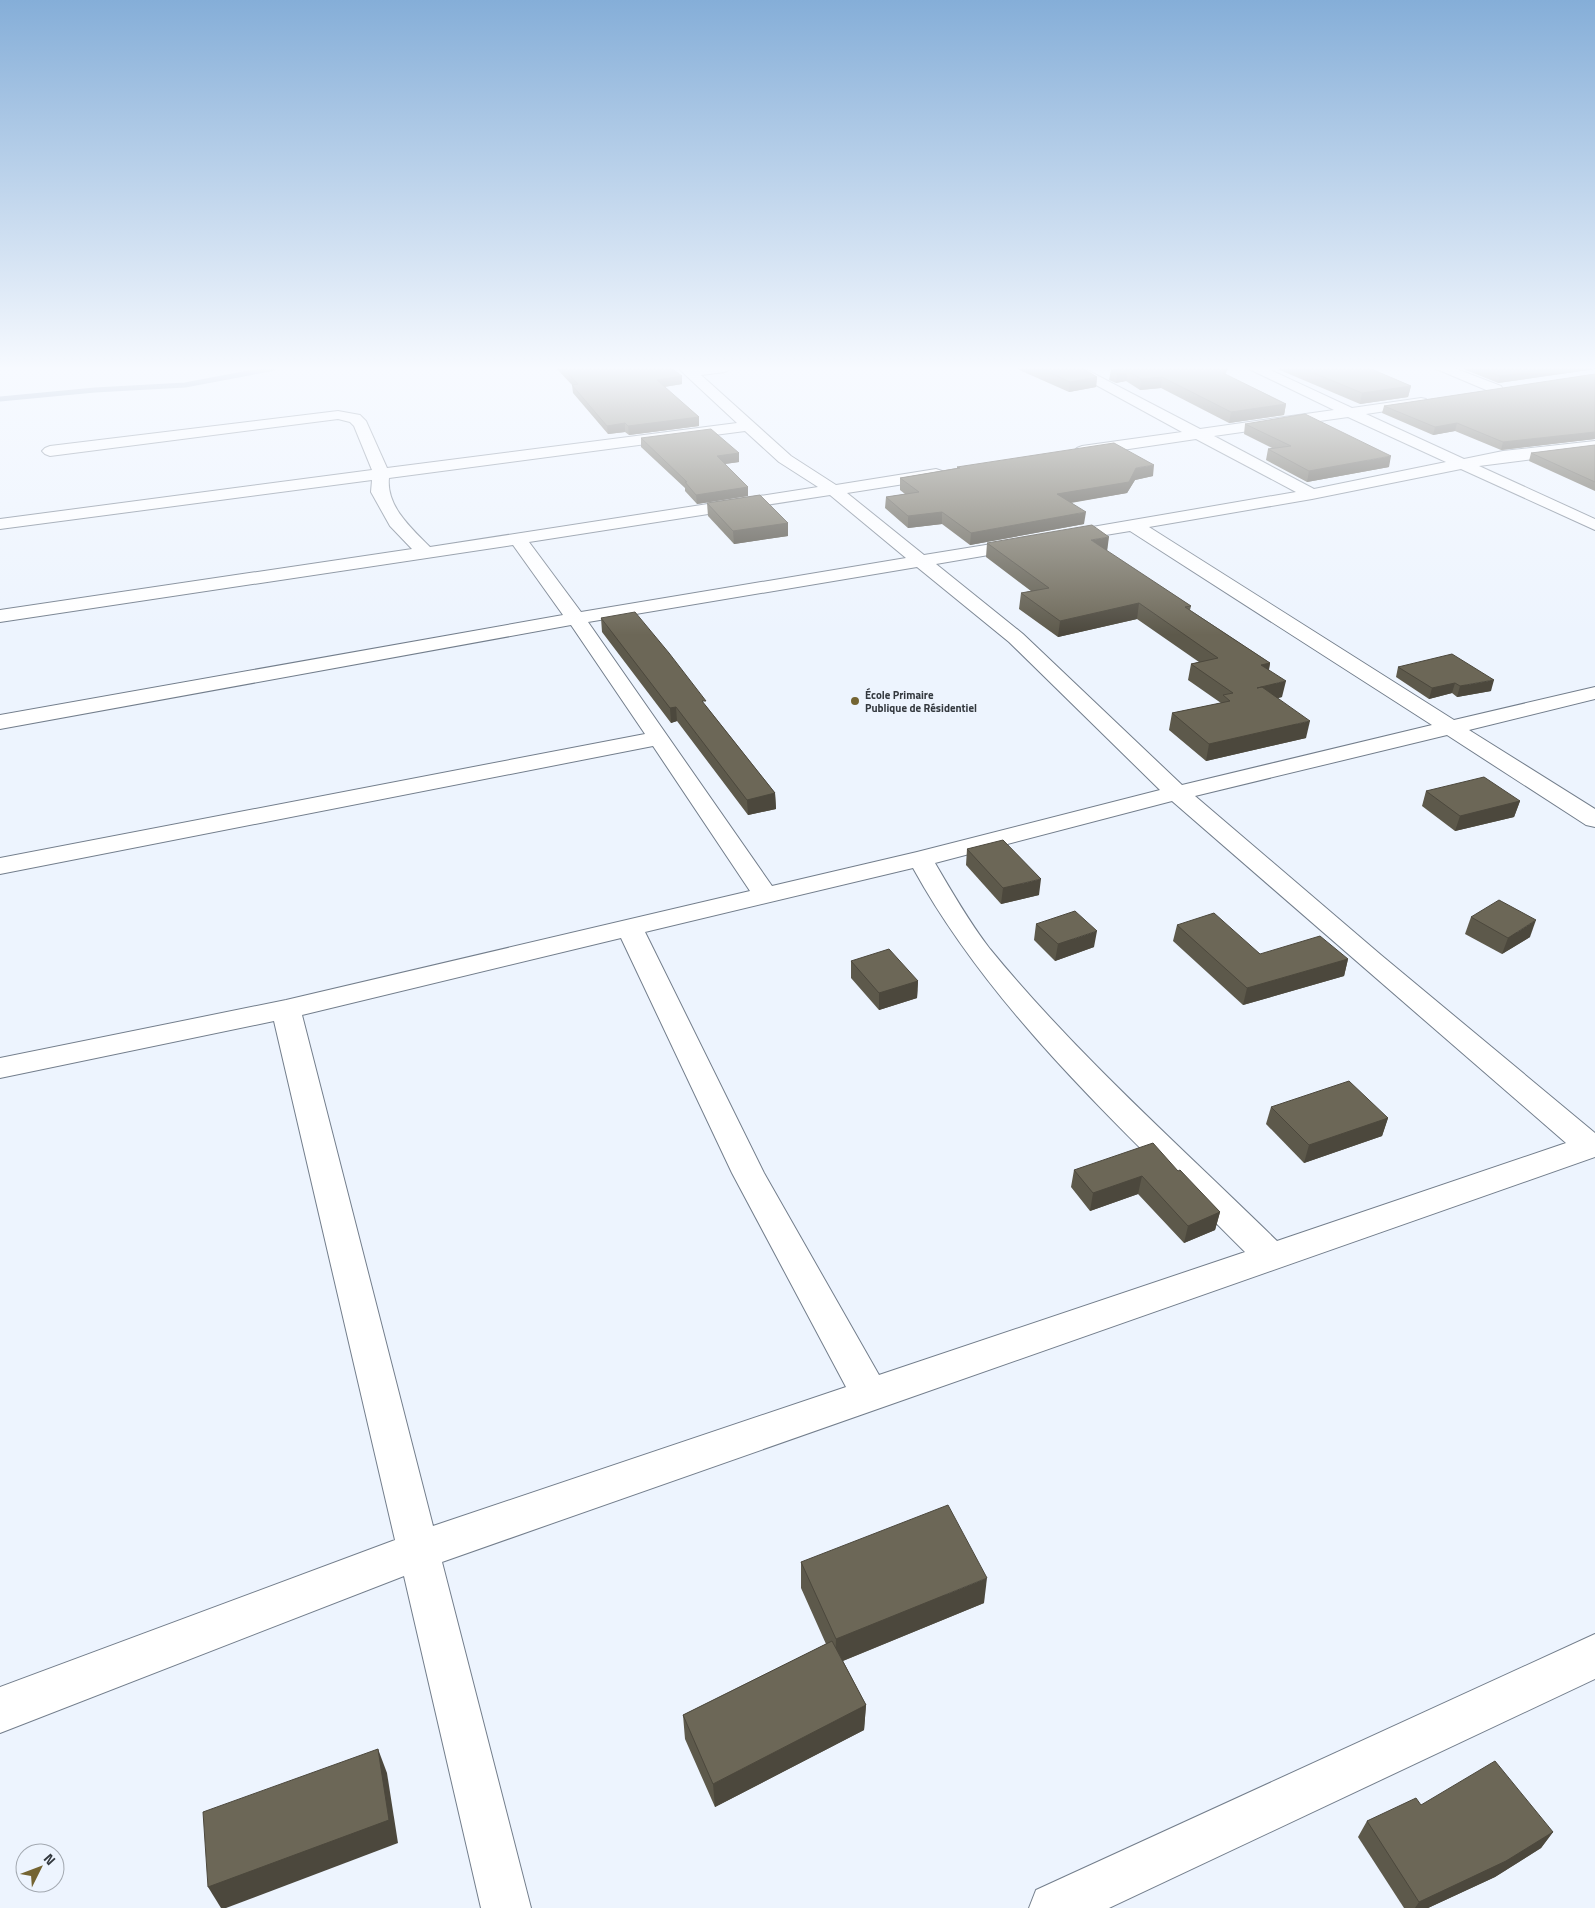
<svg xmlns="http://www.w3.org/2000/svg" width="1595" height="1908" viewBox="0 0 1595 1908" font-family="'Titillium Web',sans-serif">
<rect width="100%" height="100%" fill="#edf4fe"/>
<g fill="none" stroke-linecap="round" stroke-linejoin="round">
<path stroke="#91a4bf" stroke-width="5" d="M0,399L95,390L185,385L275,368"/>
<g stroke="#737e8c" stroke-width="2">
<g id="street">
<path d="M678,368H732L725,372L701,375L791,456L836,485L936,469L942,471L944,474L936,479L847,493L924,555L1023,539L1029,540L1032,544L1029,548L936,564L1023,634L1182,785L1432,725L1130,531L1063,542L1057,541L1054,537L1057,533L1063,532L1296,492L1196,439L1082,456L1077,454L1074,451L1077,448L1082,446L1182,432L1065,368H1083L1200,429L1334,410L1247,368H1266L1352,408L1421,398L1426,399L1428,402L1426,405L1366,414L1464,459L1503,451L1595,441V451L1479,466L1595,519V530L1461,469L1312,499L1149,527L1454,720L1595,687V699L1469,730L1595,809V827L1586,825L1447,735L1195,796L1381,955L1595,1133V1157L442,1562L531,1908H481L404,1576L0,1733V1687L395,1540L274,1021L0,1078V1058L286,1000L750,891L653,746L0,874V858L645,734L571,625L0,729V715L563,615L513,545L0,622V610L412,549L390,526L371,492L372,480L0,529V519L372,470L354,426L350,422L338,419L50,456L45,454L42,451L45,448L50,446L338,411L360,415L366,421L387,468L737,423ZM1348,417L1446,462L1314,489L1214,436ZM745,431L779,462L818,487L430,547C411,528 386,506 389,478ZM830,495L906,558L581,612L529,542ZM917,567L1009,642L1160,790L917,852L772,886L588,622ZM1172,801L1566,1143L1277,1241C1180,1146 1076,1054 990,949C969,922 952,892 935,863ZM913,868C994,1015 1127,1133 1245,1252L879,1375L764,1173L645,932ZM621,938L732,1173L846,1387L433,1526L302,1015Z"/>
<path d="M1434,368H1454L1501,386L1503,389L1496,393L1491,392Z"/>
<path d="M1595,1634V1679L1109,1908H1029L1036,1890Z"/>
</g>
</g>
<use href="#street" fill="#fff" fill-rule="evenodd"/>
</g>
<g fill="#5d594b">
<path d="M556,368H671L682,384L664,387L699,417V426L629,435L625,432L608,434L573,393L572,385Z"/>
<path d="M1015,368H1082L1097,377L1096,387L1069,392Z"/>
<path d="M1108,368H1228L1225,374L1286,404L1284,415L1229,423L1161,388L1140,390L1126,381L1116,383L1109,380L1111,370L1120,369Z"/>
<path d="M1275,368H1369L1411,386L1408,397L1360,404Z"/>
<path d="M1461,368H1595V369L1498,383Z"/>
<path d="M1595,374V439L1501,450L1455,431L1433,435L1382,413L1384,406Z"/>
<path d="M1245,424L1389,467L1307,482L1266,460L1268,449L1272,448L1244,434Z"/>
<path d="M641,438L739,453V462L725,464L748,487V496L697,504L685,491V488L641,447Z"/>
<path d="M1595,445V491L1529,461L1531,453Z"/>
<path d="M957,467L1153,476L1135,480L1127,493L1071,503L1084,524L970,545L942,524L908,528L885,508L886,497L905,494L900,490V478L957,468Z"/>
<path d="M707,503L788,523V536L734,544L708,516Z"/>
<path d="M987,543L1107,551L1191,606L1190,610L1270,663L1269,670L1282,697L1278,698L1306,738L1206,761L1169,730L1172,713L1221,703L1188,680L1191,664L1199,662L1137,619L1058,637L1019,609L1021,593L1031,591L986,557Z"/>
<path d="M601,618L706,706L775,793L776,809L748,815L677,721L671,723L602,632Z"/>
<path d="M1398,667L1491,691L1457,697L1452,693L1429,699L1396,677Z"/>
<path d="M1426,791L1520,801L1514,817L1455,831L1422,806Z"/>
<path d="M967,849L1039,895L1001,904L966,865Z"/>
<path d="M1471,917L1530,937L1502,954L1465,934Z"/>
<path d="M1036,924L1094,947L1055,961L1034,940Z"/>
<path d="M1177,925L1260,954L1348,959L1344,976L1243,1005L1173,941Z"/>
<path d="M851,961L918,981L917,998L879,1010L851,978Z"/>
<path d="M1271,1107L1388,1118L1382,1136L1304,1163L1266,1124Z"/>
<path d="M1074,1170L1178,1171L1220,1212L1215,1230L1184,1243L1138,1194L1090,1211L1071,1187Z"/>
<path d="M801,1562L984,1603L843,1661L866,1705L864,1730L715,1807L685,1739L683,1715L826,1644L801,1588Z"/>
<path d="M1421,1805L1553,1832L1541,1848L1495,1877L1428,1908H1404L1358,1837L1367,1821Z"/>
</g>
<g fill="#4c483d">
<path d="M1225,368H1228L1221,384L1223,373Z"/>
<path d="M1554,368H1595V369L1498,383L1500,376Z"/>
<path d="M1128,371L1126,381L1116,383L1117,373Z"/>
<path d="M682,376V384L657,388V380Z"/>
<path d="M1097,377L1096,387L1069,392L1070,382Z"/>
<path d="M1162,377L1161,388L1140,390L1141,379Z"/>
<path d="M1411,386L1408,397L1360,404L1362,393Z"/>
<path d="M1286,404L1284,415L1229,423L1231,412Z"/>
<path d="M699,417V426L629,435L628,426Z"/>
<path d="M625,423V432L608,434L607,426Z"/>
<path d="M1457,423L1455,431L1433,435L1435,427Z"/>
<path d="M1595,432V439L1501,450L1503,442Z"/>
<path d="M739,453V462L717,465V456Z"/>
<path d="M1391,456L1389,467L1307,482L1309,471Z"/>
<path d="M1154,465L1153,476L1135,480L1127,493L1056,505L1057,494L1136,468Z"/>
<path d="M748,487V496L697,504L696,495Z"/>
<path d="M942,512V524L908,528V516Z"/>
<path d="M1086,512L1084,524L970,545L971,533Z"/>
<path d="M788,523V536L734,544L733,531Z"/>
<path d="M1109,537L1107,552L1091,540Z"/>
<path d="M1139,603L1137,619L1058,637L1060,621Z"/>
<path d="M1270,663L1267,679L1261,665Z"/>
<path d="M1494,680L1491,691L1457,697L1460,686Z"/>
<path d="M1286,681L1282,697L1253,704L1257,688Z"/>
<path d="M1455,683L1452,693L1429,699L1432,688Z"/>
<path d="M676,707L677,721L671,723L670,708Z"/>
<path d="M1310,721L1306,738L1206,761L1209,744Z"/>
<path d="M775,793L776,809L748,815L747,800Z"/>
<path d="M1520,801L1514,817L1455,831L1460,816Z"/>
<path d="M1041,879L1039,895L1001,904L1003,888Z"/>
<path d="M1536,920L1530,937L1502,954L1508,938Z"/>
<path d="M1097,931L1094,947L1055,961L1058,944Z"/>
<path d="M1348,959L1344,976L1243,1005L1247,988Z"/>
<path d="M918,981L917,998L879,1010V993Z"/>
<path d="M1388,1118L1382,1136L1304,1163L1309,1145Z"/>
<path d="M1142,1176L1138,1194L1090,1211L1093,1193Z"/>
<path d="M1220,1212L1215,1230L1184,1243L1188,1226Z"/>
<path d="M987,1578L984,1603L835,1664L836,1639Z"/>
<path d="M866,1705L864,1730L715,1807L713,1784Z"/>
<path d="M378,1749L387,1773L398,1843L226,1908H221L208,1887Z"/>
<path d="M1553,1832L1541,1848L1495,1877L1428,1908H1415L1419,1902Z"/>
</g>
<g fill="#6c6757" stroke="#4c483d">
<path d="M563,368H671L682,376L657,380L699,417L628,426L625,423L607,426L572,385L578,384Z"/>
<path d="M1040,368H1082L1097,377L1070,382Z"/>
<path d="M1127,368H1225L1223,373L1286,404L1231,412L1162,377L1141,379L1128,371L1117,373L1111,370Z"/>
<path d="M1302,368H1369L1411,386L1362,393Z"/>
<path d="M1481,368H1554L1500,376Z"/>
<path d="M1595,374V432L1503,442L1457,423L1435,427L1384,406Z"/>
<path d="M1305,414L1391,456L1309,471L1268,449L1291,446L1245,424Z"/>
<path d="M711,429L739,453L717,456L748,487L696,495L685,482H687L641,438Z"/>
<path d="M1114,443L1154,465L1136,468L1129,482L1057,494L1086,512L971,533L942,512L908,516L886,497L919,492L900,478L960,468L957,467Z"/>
<path d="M1595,445V482L1531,453Z"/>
<path d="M760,495L788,523L733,531L707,503Z"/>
<path d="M1092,525L1109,537L1091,540L1191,606L1185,607L1270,663L1261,665L1286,681L1257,688L1262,687L1310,721L1209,744L1172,713L1230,701L1223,695L1233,693L1191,664L1218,658L1139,603L1060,621L1021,593L1049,588L987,543Z"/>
<path d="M635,612L669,653L706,701H702L775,793L747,800L676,707L670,708L601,618Z"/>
<path d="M1452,654L1494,680L1460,686L1455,683L1432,688L1398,667Z"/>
<path d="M1484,777L1520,801L1460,816L1426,791Z"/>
<path d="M1003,840L1041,879L1003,888L967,849Z"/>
<path d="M1499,900L1536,920L1508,938L1471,917Z"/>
<path d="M1075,911L1097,931L1058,944L1036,924Z"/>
<path d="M1214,913L1260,954L1320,936L1348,959L1247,988L1177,925Z"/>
<path d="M889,949L918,981L879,993L851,961Z"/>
<path d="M1349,1081L1388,1118L1309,1145L1271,1107Z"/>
<path d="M1153,1143L1178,1171L1180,1170L1220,1212L1188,1226L1142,1176L1093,1193L1074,1170Z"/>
<path d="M948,1505L987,1578L836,1639L801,1562Z"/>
<path d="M832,1641L866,1705L713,1784L683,1715Z"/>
<path d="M378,1749L389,1820L208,1887L203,1812Z"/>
<path d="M1495,1761L1553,1832L1506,1861L1419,1902L1367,1821L1416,1798L1421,1805Z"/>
</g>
<linearGradient id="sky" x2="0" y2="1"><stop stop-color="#85aed8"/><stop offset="0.58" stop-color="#f7faff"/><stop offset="1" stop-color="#f7faff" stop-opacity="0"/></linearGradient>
<rect width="1595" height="635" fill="url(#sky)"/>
<circle fill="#746432" stroke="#edf4fe" stroke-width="2" cx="855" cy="701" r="5"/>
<g text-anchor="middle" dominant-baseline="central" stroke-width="5" stroke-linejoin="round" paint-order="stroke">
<g font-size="11" font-weight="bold" fill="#33383e" stroke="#edf4fe" text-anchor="start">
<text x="865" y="695">École Primaire<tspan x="865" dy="13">Publique de Résidentiel</tspan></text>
</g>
</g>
<g transform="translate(40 1868) rotate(48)"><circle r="24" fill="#edf4fe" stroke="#a3a9b1"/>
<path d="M0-4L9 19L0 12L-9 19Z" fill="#746432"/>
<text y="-8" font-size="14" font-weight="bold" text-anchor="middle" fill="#33383e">N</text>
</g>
</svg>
